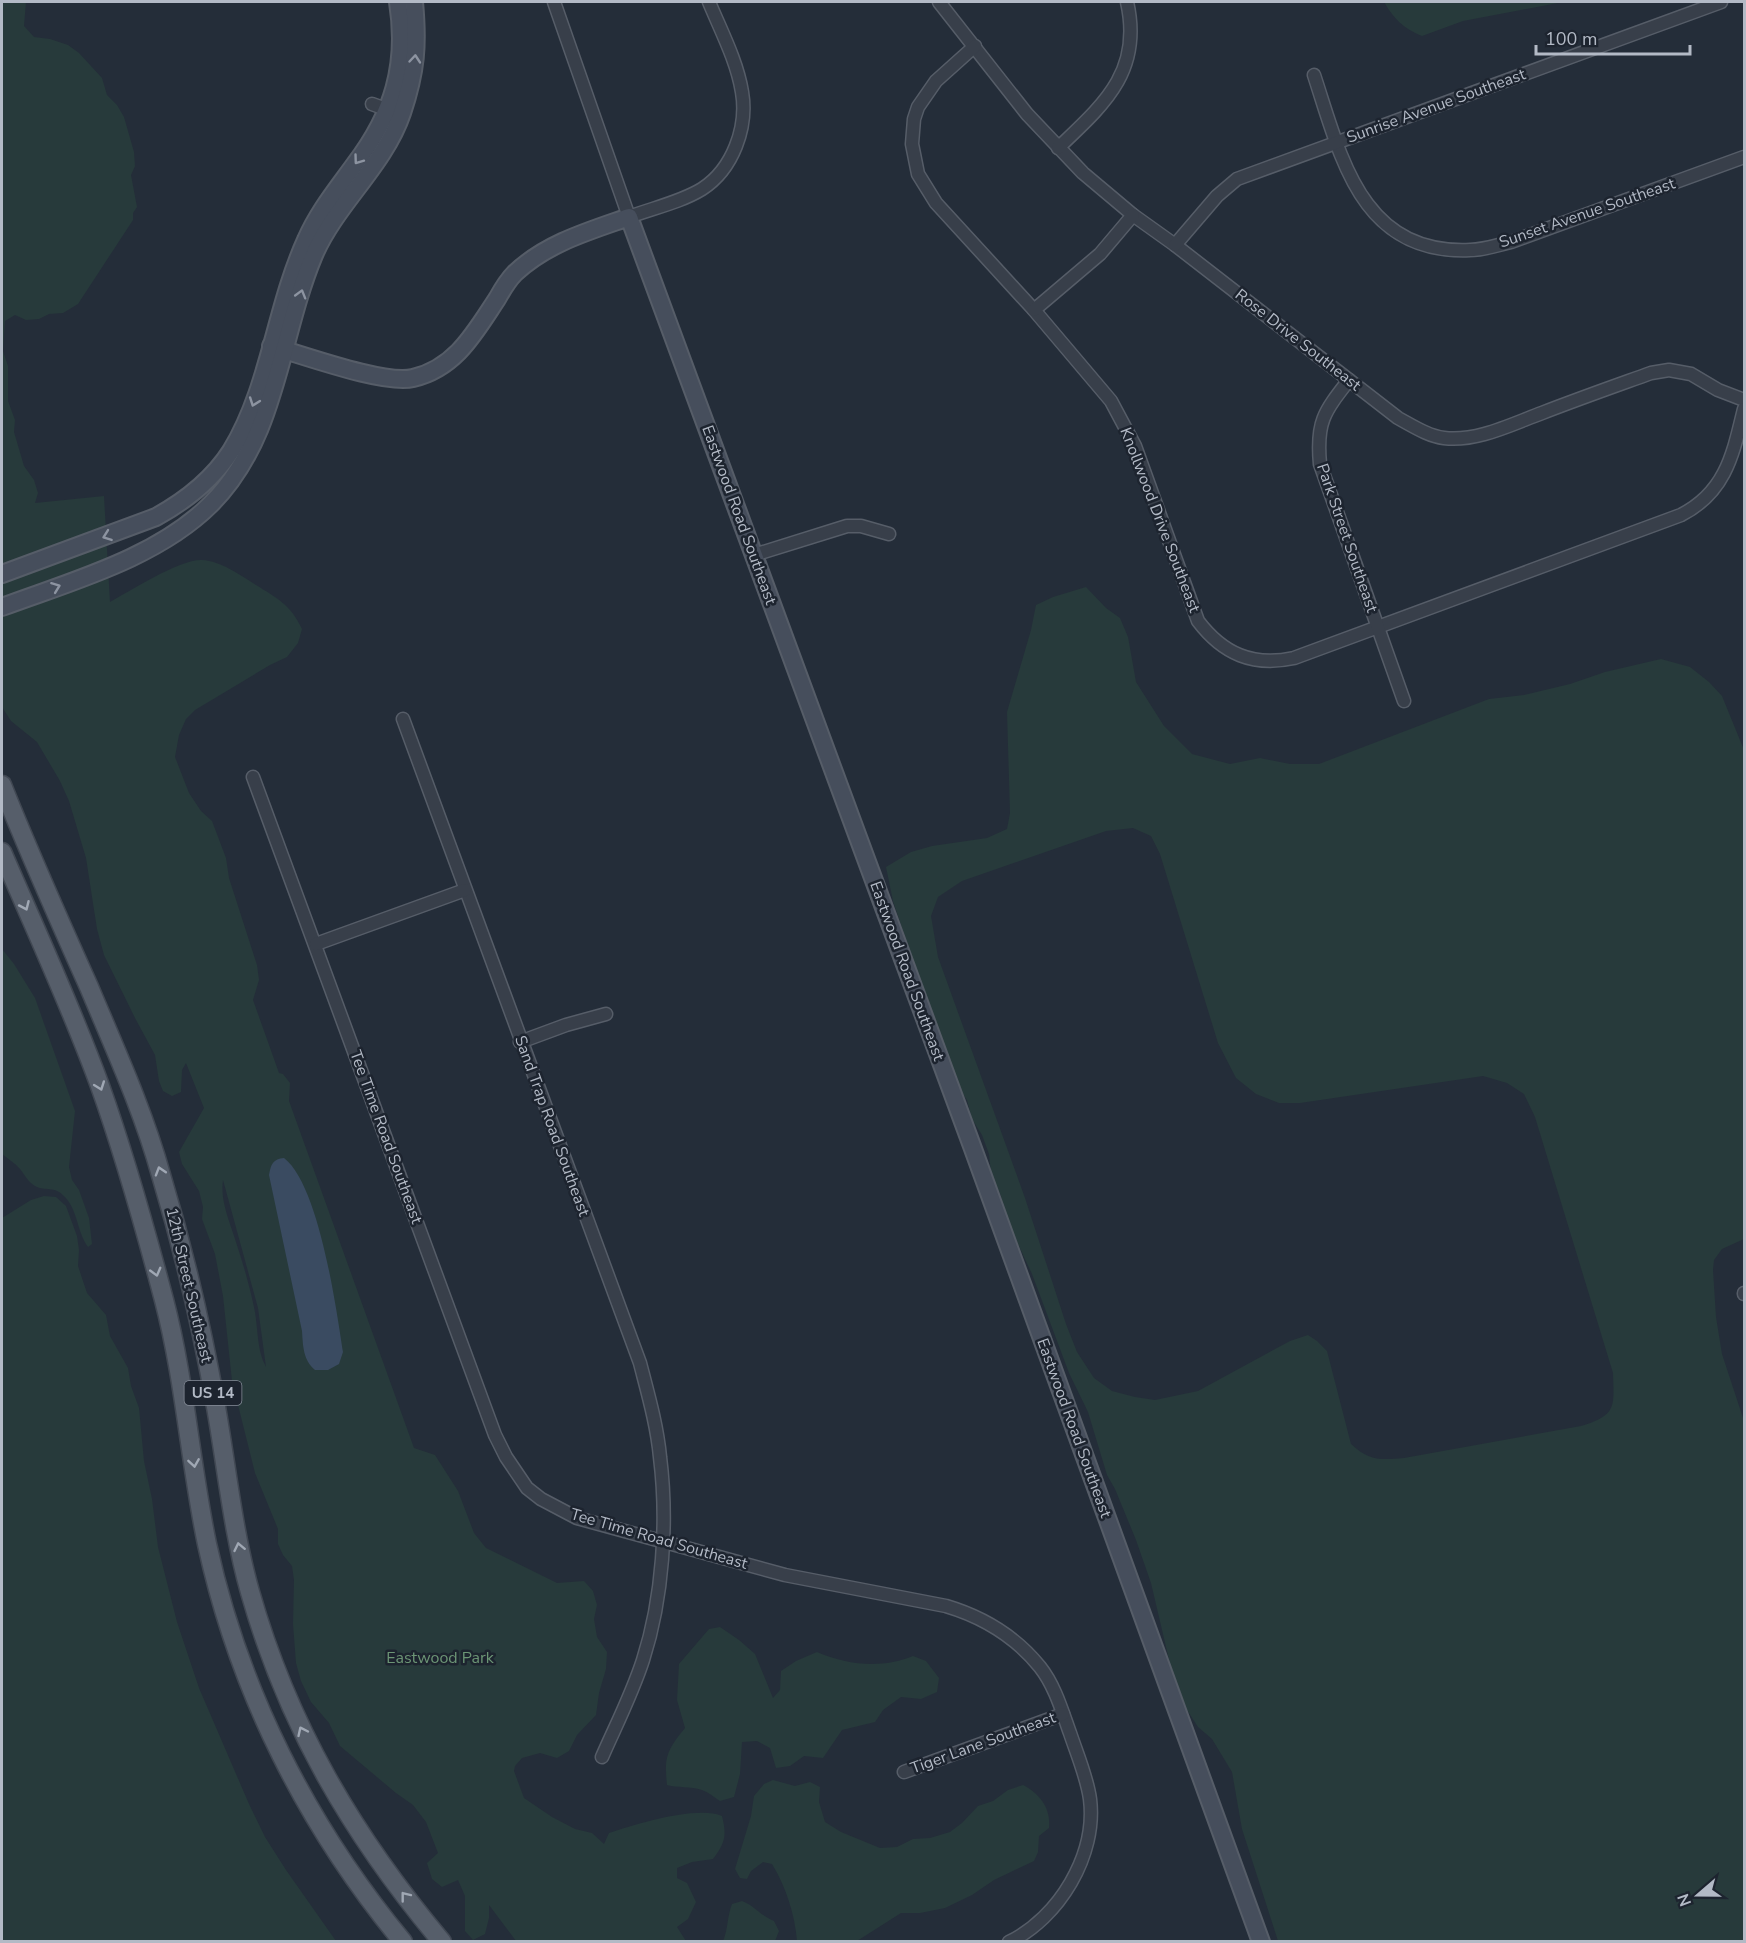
<svg xmlns="http://www.w3.org/2000/svg" width="1746" height="1943" viewBox="0 0 1746 1943" font-family="'Nunito Sans',sans-serif">
<rect width="100%" height="100%" fill="#242d39"/>
<g fill="#273a3b" fill-rule="evenodd">
<path d="M2,2H26L24,26L34,37L50,39L68,45L79,53L102,78L107,95L117,105L124,117L134,152L135,166L131,175L137,207L133,213V220L78,304L63,313L49,314L39,319L26,320L15,315L5,321L3,351L8,366V401L15,420L14,432L24,466L34,480L38,493L35,503L104,496L110,602C130,591 180,559 202,560C221,561 240,575 256,585C277,598 291,605 302,629L298,643L287,657L270,665L195,710L186,719L179,735L175,757L189,793L201,811L212,821L226,858L229,878L257,965L259,980L253,1000L279,1073L283,1074L290,1083L289,1101L414,1448L435,1455L458,1491L474,1533L486,1548L557,1583L584,1581L593,1591L597,1605L594,1619L597,1637L607,1652L606,1669L599,1693L596,1715L577,1735L569,1751L557,1758L540,1753L522,1758L515,1766L514,1771L524,1798L552,1817L575,1829L592,1833L604,1844L609,1833C635,1824 698,1805 722,1816C727,1836 725,1843 713,1859L692,1862L677,1868V1878L687,1883L696,1902L688,1919L677,1927L686,1941H516L489,1905V1918L485,1934L473,1940L465,1931V1896L458,1880L442,1887L432,1879L427,1863L438,1853L426,1822L413,1805L396,1793L340,1746L329,1723L311,1702L301,1681L296,1663L293,1624L294,1580L292,1566L283,1555L278,1544V1529L255,1473L232,1381L223,1296L215,1254L202,1219L203,1207L199,1191L182,1164L179,1152L204,1108L186,1063L182,1070L181,1092L172,1096L163,1091L159,1081L155,1055L135,1018L104,955L97,929L86,858L69,801L60,781L37,742L11,721L2,707ZM223,1180L258,1308L266,1367C257,1351 258,1330 255,1312C250,1287 243,1263 235,1239C229,1220 220,1200 223,1180Z"/>
<path d="M1384,2H1563L1463,21L1422,36C1403,28 1394,19 1384,2Z"/>
<path d="M1086,587L1106,608L1120,618L1128,637L1136,682L1164,726L1192,754L1230,764L1260,758L1290,764H1319L1489,699L1524,695L1570,684L1605,672L1661,659L1690,667L1709,682L1722,696L1744,750V1239L1722,1249L1714,1260L1713,1270L1716,1317L1722,1354L1744,1421V1941H1278L1242,1829L1232,1772L1212,1739L1198,1727L1187,1710L1171,1668L1151,1583L1136,1540L1115,1489L1107,1475L1088,1412L1069,1373L1032,1274L1005,1216L1001,1196L991,1173L989,1154L982,1135L972,1119L967,1100L960,1090L958,1079L940,1041L893,901L886,867L911,852L932,846L987,838L1007,829L1010,813L1007,712L1031,630L1036,605L1053,597ZM1133,828L1151,836L1160,854L1218,1043L1236,1078L1256,1094L1279,1103H1300L1483,1076L1507,1083L1524,1094L1535,1117L1613,1373C1614,1407 1617,1415 1581,1426L1404,1458C1380,1460 1369,1461 1351,1444L1327,1351L1317,1341L1308,1335L1290,1341L1198,1391L1155,1400L1135,1397L1112,1391L1094,1378L1077,1352L1066,1324L1025,1198L938,957L931,916L938,897L962,881L1106,831Z"/>
<path d="M2,949L14,964L35,998L75,1111L69,1167L72,1180L79,1190L89,1218L92,1244L88,1247C77,1232 78,1211 65,1197C54,1185 46,1192 35,1186C28,1182 25,1175 20,1169C15,1163 8,1159 2,1154Z"/>
<path d="M44,1196L56,1197L66,1206L77,1236L79,1250L78,1266L87,1293L106,1315L110,1336L128,1368L131,1386L139,1408L144,1461L152,1499L158,1547L177,1622L199,1688L249,1804L265,1837L286,1870L336,1941H2V1218L31,1200Z"/>
<path d="M720,1627L739,1640L755,1654L773,1698L780,1690L781,1671L796,1661L817,1652C847,1665 882,1669 913,1656L926,1661L939,1678L937,1692L921,1699L901,1697L883,1710L875,1722L842,1730L823,1758L804,1756L790,1766L776,1768L770,1748L757,1741L742,1742L740,1774L734,1797L720,1801C714,1797 708,1792 702,1790C690,1786 678,1788 667,1785C664,1757 667,1750 685,1728L677,1700L679,1664L709,1629Z"/>
<path d="M773,1780L795,1786L810,1782L820,1787L819,1802L825,1822L841,1832L880,1848L897,1847L913,1839L930,1838L950,1832L962,1823L978,1806L993,1801L1008,1790L1023,1785C1040,1794 1051,1808 1049,1828L1039,1836L1038,1852L1034,1861L994,1880L972,1895L945,1908L920,1913H901L857,1941H797C795,1915 786,1887 772,1864L763,1862L751,1871L747,1879L740,1878L735,1869L751,1816L754,1796L764,1784Z"/>
<path d="M742,1901C755,1906 761,1916 774,1921L779,1931L775,1941H723C728,1930 727,1917 732,1904Z"/>
</g>
<path fill="#3a4b61" d="M284,1158C319,1185 336,1307 343,1352L339,1364L328,1370H315C303,1360 303,1346 302,1331L269,1175C271,1164 273,1159 284,1158Z"/>
<g fill="none" stroke-linecap="round" stroke-linejoin="round">
<g stroke="#565d68" stroke-width="15">
<g id="street">
<path d="M554,2L629,217C653,208 681,202 702,189C733,169 748,127 742,92C737,61 721,31 709,2"/>
<path d="M939,2L1027,114L1083,173L1133,215L1175,245L1398,418C1413,426 1428,436 1444,438C1477,442 1512,424 1542,413C1578,399 1615,386 1651,373L1669,370L1691,374L1718,390L1744,400"/>
<path d="M975,46L936,81L918,107L914,119L912,144L918,174L936,203L1034,310L1111,401L1135,446L1198,621C1223,654 1253,667 1294,658L1681,515C1726,492 1733,454 1744,409"/>
<path d="M1314,75C1341,157 1361,255 1470,250C1484,250 1498,245 1511,242L1744,157"/>
<path d="M372,104L394,112"/>
<path d="M1058,148C1103,105 1143,72 1127,2"/>
<path d="M1175,245L1217,196L1237,179L1721,2"/>
<path d="M1034,310L1100,254L1133,215"/>
<path d="M1349,380C1324,412 1316,422 1320,464L1404,701"/>
<path d="M754,555L847,526H861L889,534"/>
<path d="M403,719L640,1363C648,1394 657,1425 660,1457C668,1521 663,1598 643,1660C632,1694 616,1725 602,1757"/>
<path d="M253,777L495,1435L506,1457L527,1488L541,1499L577,1518L785,1575L946,1606C983,1617 1015,1636 1040,1667C1055,1686 1062,1711 1070,1733C1077,1754 1087,1777 1090,1799C1097,1855 1059,1918 1009,1942"/>
<path d="M316,944L465,890"/>
<path d="M520,1042L566,1025L606,1014"/>
<path d="M1744,1293V1294"/>
<path d="M904,1772L1063,1714"/>
</g>
</g>
<g stroke="#565d68" stroke-width="20">
<g id="secondary">
<path d="M271,346C303,355 385,385 413,378C456,368 475,332 497,299C502,290 508,280 515,273C547,243 589,231 629,217L972,1146L1261,1942"/>
<path d="M2,574L156,517C185,501 213,479 231,451C270,387 275,308 306,240C318,212 337,189 355,164C393,114 408,65 398,2"/>
<path d="M2,607C72,581 157,558 211,504C278,437 279,338 314,255C336,204 384,166 402,113C416,71 418,45 414,2"/>
</g>
</g>
<g stroke="#414853" stroke-width="21">
<g id="primary">
<path d="M2,785C29,853 59,920 89,987C115,1049 143,1110 161,1175C184,1251 202,1328 216,1407C227,1469 233,1532 250,1592C288,1726 353,1836 442,1942"/>
<path d="M2,852C35,929 71,1006 100,1086C125,1156 145,1228 164,1300C185,1380 190,1463 207,1544C239,1691 307,1826 403,1942"/>
</g>
</g>
<use href="#street" stroke="#383f4a" stroke-width="12"/>
<use href="#secondary" stroke="#464e5c" stroke-width="16"/>
<use href="#primary" stroke="#565e6a" stroke-width="18"/>
</g>
<defs><path id="oneway-chevron" d="M-2-3.5L2.5 0L-2 3.5" fill="none" stroke-width="1.6" stroke-linecap="round" stroke-linejoin="round" transform="scale(1.5)"/></defs>
<g stroke="#8d94a1">
<use href="#oneway-chevron" transform="translate(415 59) rotate(-85)"/>
<use href="#oneway-chevron" transform="translate(358 160) rotate(126)"/>
<use href="#oneway-chevron" transform="translate(301 294) rotate(-74)"/>
<use href="#oneway-chevron" transform="translate(254 402) rotate(110)"/>
<use href="#oneway-chevron" transform="translate(107 536) rotate(160)"/>
<use href="#oneway-chevron" transform="translate(56 587) rotate(-21)"/>
</g>
<g stroke="#a0a8b4">
<use href="#oneway-chevron" transform="translate(25 906) rotate(66)"/>
<use href="#oneway-chevron" transform="translate(100 1086) rotate(70)"/>
<use href="#oneway-chevron" transform="translate(160 1171) rotate(-107)"/>
<use href="#oneway-chevron" transform="translate(156 1272) rotate(75)"/>
<use href="#oneway-chevron" transform="translate(194 1463) rotate(81)"/>
<use href="#oneway-chevron" transform="translate(239 1547) rotate(-102)"/>
<use href="#oneway-chevron" transform="translate(302 1731) rotate(-115)"/>
<use href="#oneway-chevron" transform="translate(405 1896) rotate(-128)"/>
</g>
<g text-anchor="middle" dominant-baseline="central" stroke-width="5" stroke-linejoin="round" paint-order="stroke">
<rect fill="#1d242f" stroke="#868d99" stroke-width="1.5" x="184.5" y="1381" width="57" height="24" rx="4.5"/>
<g font-size="15" font-weight="bold" fill="#b3bac6">
<text x="213" y="1393">US 14</text>
</g>
<g font-size="16" fill="#b3bac6" stroke="#1d242f">
<text transform="translate(1436 106) rotate(-20)">Sunrise Avenue Southeast</text>
<text transform="translate(1587 213) rotate(-19)">Sunset Avenue Southeast</text>
<text transform="translate(1298 340) rotate(38)">Rose Drive Southeast</text>
<text transform="translate(739 515) rotate(70)">Eastwood Road Southeast</text>
<text transform="translate(1160 520) rotate(69)">Knollwood Drive Southeast</text>
<text transform="translate(1347 538) rotate(71)">Park Street Southeast</text>
<text transform="translate(907 971) rotate(70)">Eastwood Road Southeast</text>
<text transform="translate(552 1126) rotate(70)">Sand Trap Road Southeast</text>
<text transform="translate(386 1137) rotate(70)">Tee Time Road Southeast</text>
<text transform="translate(189 1285) rotate(77)">12th Street Southeast</text>
<text transform="translate(1074 1428) rotate(70)">Eastwood Road Southeast</text>
<text transform="translate(659 1539) rotate(16)">Tee Time Road Southeast</text>
<text transform="translate(983 1743) rotate(-20)">Tiger Lane Southeast</text>
</g>
<g font-size="16" fill="#6c9575" stroke="#1d242f">
<text x="440" y="1658">Eastwood Park</text>
</g>
</g>
<rect width="1746" height="1943" fill="none" stroke="#b3bac6" stroke-width="6"/>
<g transform="translate(1698 1895) rotate(250)" stroke="#1d242f" stroke-width="4.5" paint-order="stroke">
<path d="M0-4.5L10 22L0 15L-10 22Z" fill="#b3bac6"/>
<text y="-9" font-size="16" font-weight="bold" text-anchor="middle" fill="#b3bac6">N</text>
</g>
<path d="M1536 45v9h154v-9" fill="none" stroke="#b3bac6" stroke-width="3"/>
<text x="1545" y="45" font-size="18" fill="#b3bac6" stroke="#1d242f" stroke-width="4.5" paint-order="stroke">100 m</text>
</svg>
